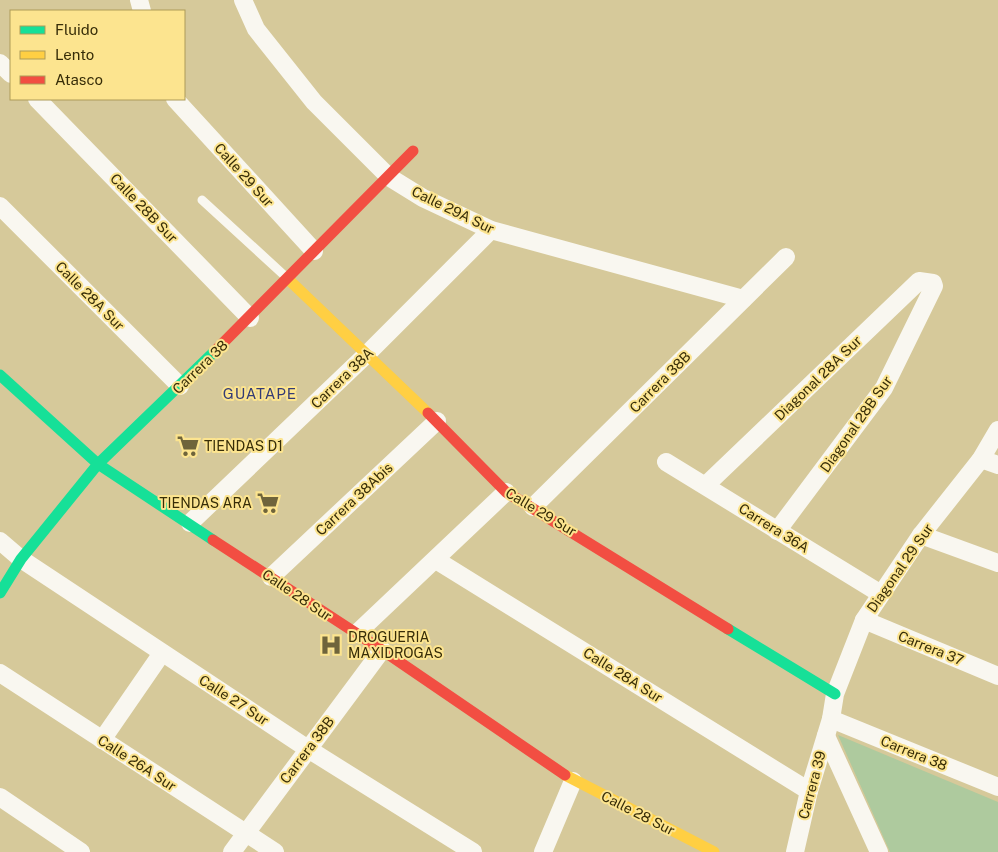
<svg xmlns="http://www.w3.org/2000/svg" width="998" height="852" viewBox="0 0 998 852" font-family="'Public Sans',sans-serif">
<rect width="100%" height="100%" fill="#d6c99a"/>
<path fill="#aeca9e" d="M838,735L998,802V852H890Z"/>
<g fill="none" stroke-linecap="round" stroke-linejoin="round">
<path stroke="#f9f7f0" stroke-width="9" d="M202,200L286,277"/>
<g stroke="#f9f7f0" stroke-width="18">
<path d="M139,0L142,11"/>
<path d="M243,0L256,29L314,102L389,177L423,198L491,230L743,299"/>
<path d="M0,63L11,74"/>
<path d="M37,99L250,318"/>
<path d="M175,99L314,251"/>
<path d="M0,206L180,386"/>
<path d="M981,459L998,465"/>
<path d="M666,462L881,594"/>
<path d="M706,485L919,281L933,283L934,286L884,388L777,531"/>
<path d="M533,507L786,257"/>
<path d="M190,523L368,353L491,230"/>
<path d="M921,535L998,563"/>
<path d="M0,541L21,559L308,749L473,852"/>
<path d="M436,560L809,791"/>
<path d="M271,577L437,421"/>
<path d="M864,620L998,676"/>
<path d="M356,634L506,492"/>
<path d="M0,673L275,852"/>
<path d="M831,719L998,787"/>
<path d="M826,736L879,852"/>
<path d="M102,740L162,653"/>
<path d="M0,797L81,852"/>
<path d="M232,852L382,650"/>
<path d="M543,852L573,781"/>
<path d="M795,852L809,791L831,719L835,694L864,620L921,535L981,459L998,430"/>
</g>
<g stroke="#16e098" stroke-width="11">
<path d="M0,375L98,464L213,540"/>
<path d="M0,593L21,559L98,464L215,351"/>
<path d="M728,629L835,694"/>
</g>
<g stroke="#ffcf43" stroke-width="11">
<path d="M288,279L428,413"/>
<path d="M565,775L714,852"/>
</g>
<g stroke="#f24e42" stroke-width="11">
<path d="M215,351L413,151"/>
<path d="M428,413L506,492L728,629"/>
<path d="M213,540L382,650L565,775"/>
</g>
</g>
<defs>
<g id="supermarket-bare" transform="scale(1.725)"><path d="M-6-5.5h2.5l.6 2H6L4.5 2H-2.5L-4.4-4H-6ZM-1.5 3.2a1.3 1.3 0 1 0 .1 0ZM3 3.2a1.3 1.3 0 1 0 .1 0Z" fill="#6f643b" stroke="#fce48f" stroke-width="2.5" paint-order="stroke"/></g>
<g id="hospital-bare" transform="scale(1.725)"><path d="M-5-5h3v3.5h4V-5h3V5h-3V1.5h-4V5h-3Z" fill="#6f643b" stroke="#fce48f" stroke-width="2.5" paint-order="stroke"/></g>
</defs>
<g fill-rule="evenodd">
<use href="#supermarket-bare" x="188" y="446"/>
<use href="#supermarket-bare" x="268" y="503"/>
<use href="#hospital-bare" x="331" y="645"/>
</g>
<g text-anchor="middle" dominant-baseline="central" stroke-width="4" stroke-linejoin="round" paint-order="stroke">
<g font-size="14" fill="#372d08" stroke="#fce48f">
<text transform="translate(244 175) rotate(48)">Calle 29 Sur</text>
<text transform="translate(144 208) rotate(46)">Calle 28B Sur</text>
<text transform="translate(453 210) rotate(26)">Calle 29A Sur</text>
<text transform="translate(90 296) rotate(45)">Calle 28A Sur</text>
<text transform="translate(200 367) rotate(-44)">Carrera 38</text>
<text transform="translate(342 378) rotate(-44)">Carrera 38A</text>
<text transform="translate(818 378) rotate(-44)">Diagonal 28A Sur</text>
<text transform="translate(660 382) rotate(-45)">Carrera 38B</text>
<text transform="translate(856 424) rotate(-55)">Diagonal 28B Sur</text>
<text transform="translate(354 499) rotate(-43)">Carrera 38Abis</text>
<text transform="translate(541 512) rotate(31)">Calle 29 Sur</text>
<text transform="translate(774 528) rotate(32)">Carrera 36A</text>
<text transform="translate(900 568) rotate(-55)">Diagonal 29 Sur</text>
<text transform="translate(297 595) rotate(34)">Calle 28 Sur</text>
<text transform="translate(931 648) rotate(22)">Carrera 37</text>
<text transform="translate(623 675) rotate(32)">Calle 28A Sur</text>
<text transform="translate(234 700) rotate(33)">Calle 27 Sur</text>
<text transform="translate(307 750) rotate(-53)">Carrera 38B</text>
<text transform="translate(914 753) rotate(22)">Carrera 38</text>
<text transform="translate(137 763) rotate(33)">Calle 26A Sur</text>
<text transform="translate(812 785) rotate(-75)">Carrera 39</text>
<text transform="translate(638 813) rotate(27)">Calle 28 Sur</text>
</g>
<g font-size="14" fill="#372d08" stroke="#fce48f" text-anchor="start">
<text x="204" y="446">TIENDAS D1</text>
<text x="252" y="503" text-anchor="end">TIENDAS ARA</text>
<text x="348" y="637">DROGUERIA<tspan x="348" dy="16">MAXIDROGAS</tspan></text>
</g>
<g font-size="15" letter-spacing="1" fill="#333b76" stroke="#fce48f">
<text x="260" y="393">GUATAPE</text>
</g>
</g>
<rect x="10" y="10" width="175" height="90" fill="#fce48f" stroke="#ad9b59"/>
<rect x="20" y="26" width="25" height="8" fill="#16e098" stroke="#ad9b59"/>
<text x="55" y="35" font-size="15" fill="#372d08">Fluido</text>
<rect x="20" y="51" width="25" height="8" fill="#ffcf43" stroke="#ad9b59"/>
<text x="55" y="60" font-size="15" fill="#372d08">Lento</text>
<rect x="20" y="76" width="25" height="8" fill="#f24e42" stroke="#ad9b59"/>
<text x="55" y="85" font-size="15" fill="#372d08">Atasco</text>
</svg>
